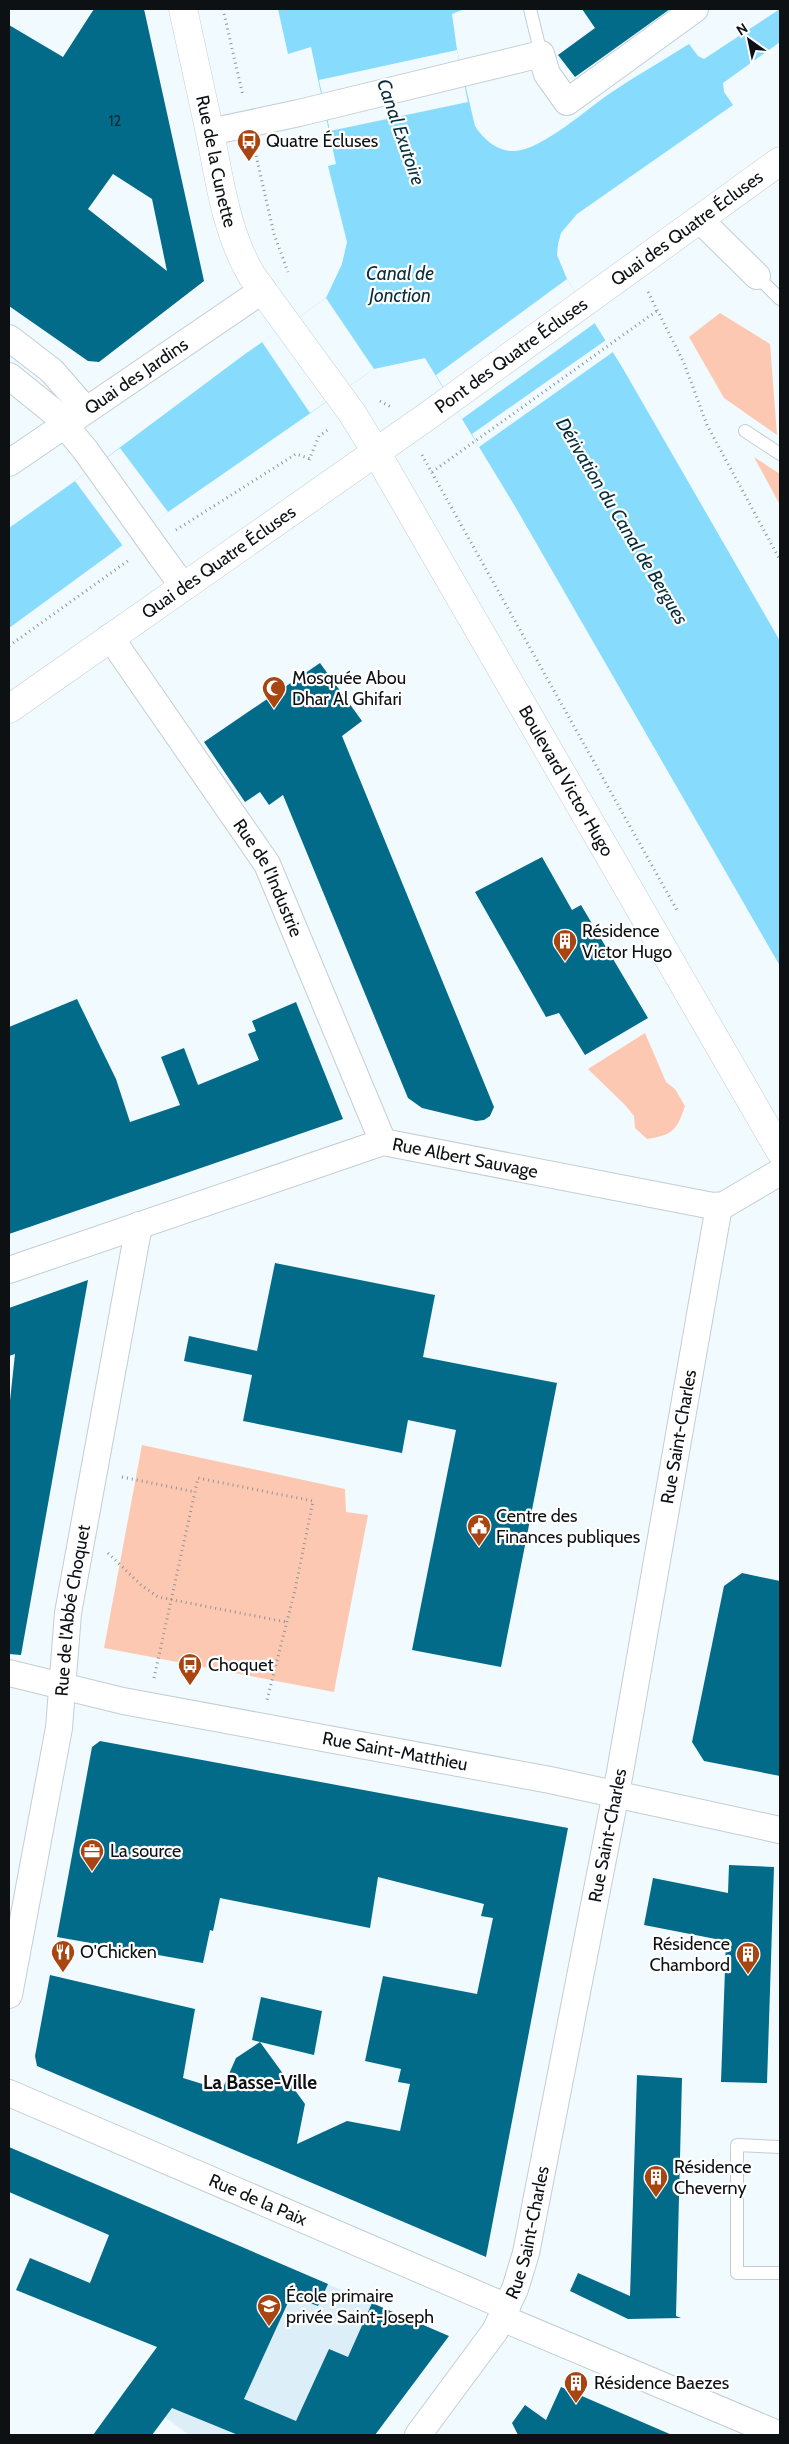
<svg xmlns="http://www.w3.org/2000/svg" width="789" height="2444" viewBox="0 0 789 2444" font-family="Cabin,sans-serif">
<rect width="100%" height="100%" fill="#f1fafe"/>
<path fill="#dceff8" d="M246,2249L372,2303L325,2415L310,2435H189L165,2417Z"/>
<g fill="#fdc8b2">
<path d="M720,313L770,344L777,435L724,398L689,337Z"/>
<path d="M754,457L780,474V505Z"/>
<path d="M645,1033L666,1082L675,1089L685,1106C677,1130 673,1135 647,1139L635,1128L634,1116L625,1105L588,1069Z"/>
<path d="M142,1445L345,1489L346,1512L368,1515L334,1692L104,1648Z"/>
</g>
<path fill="#87dbfd" d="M278,9H464L452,14L457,50L475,126C484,140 498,152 515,151C542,150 588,108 612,92C637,75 664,60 689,44L698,56L704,59L780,9V42L723,83L724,92L733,105L577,214L561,233L558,244L557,255L567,279L622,367L780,641V966L516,508L425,358L374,369L168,512L9,628V528L75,481L245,354L326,298L342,264L347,242L328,166L336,164L311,47L288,54Z"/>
<g fill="#f1fafe">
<path d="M457,50L468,102L330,131L319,80Z"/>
<path d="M567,279L595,323L462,419L436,375Z"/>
<path d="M326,298L374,369L310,413L262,342Z"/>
<path d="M606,340L613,352L479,447L472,434Z"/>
<path d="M120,448L168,512L123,546L75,481Z"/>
</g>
<g fill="#026b8a" fill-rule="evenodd">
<path d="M94,9H144L204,281L99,362L88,361L9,306V25L63,57ZM113,174L152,199L167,271L88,209Z"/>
<path d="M582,9H670L575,77L558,55L595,28Z"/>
<path d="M320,663L362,721L342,736L494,1107L490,1116L484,1120L476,1121L422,1108L408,1098L283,795L269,805L260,792L245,802L204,742Z"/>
<path d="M542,857L572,910L581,905L648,1018L585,1055L559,1013L546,1017L475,892Z"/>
<path d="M77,999L116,1079L130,1122L180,1105L161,1057L184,1048L198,1085L259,1060L248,1034L256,1031L252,1021L296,1002L343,1119L9,1234V1027Z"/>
<path d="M275,1263L435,1295L423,1357L557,1383L501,1667L412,1650L456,1430L408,1420L402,1453L243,1421L252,1375L184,1361L189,1336L257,1351Z"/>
<path d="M88,1280L21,1655L9,1654V1410L15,1354L9,1356V1308Z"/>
<path d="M742,1573L780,1581V1776L704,1761L692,1742L724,1586Z"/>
<path d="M100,1741L568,1828L486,2257L37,2066L35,2056L50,1975L195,2009L183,2078L222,2090L236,2058L260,2042L305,2104L297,2144L347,2121L400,2131L410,2084L398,2082L401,2069L365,2061L383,1976L477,1994L493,1918L481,1916L484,1904L378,1877L370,1928L220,1898L213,1931L210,1930L203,1963L57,1937L92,1747Z"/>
<path d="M729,1865L774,1867L767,2083L721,2082L726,1941L644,1925L653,1878L728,1893Z"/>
<path d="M261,1997L322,2011L314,2055L252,2040Z"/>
<path d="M637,2075L682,2078L676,2316L681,2318L628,2319L570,2291L578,2273L630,2296Z"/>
<path d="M9,2147L328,2284L318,2306L291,2296L244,2399L296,2421L329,2349L348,2357L372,2303L449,2336L375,2435H238L172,2408L152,2435H93L157,2347L16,2290L30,2258L90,2283L109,2235L9,2192Z"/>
<path d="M561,2387L672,2435H518L512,2423L525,2405L546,2420Z"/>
</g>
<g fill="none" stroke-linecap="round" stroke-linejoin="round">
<g stroke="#c3ced3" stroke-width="14">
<g id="lane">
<path d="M530,9L541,54"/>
<path d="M757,276L780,299"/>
<path d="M745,431L780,454"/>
<path d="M780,2147L737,2145V2273H780"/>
</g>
</g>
<g stroke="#c3ced3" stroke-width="28">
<g id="street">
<path d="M210,132L299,113L541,54L547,74L567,102L695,9"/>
<path d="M699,219L757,276"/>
<path d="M9,338L52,371L86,410"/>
<path d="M9,376L55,413L86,451"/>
<path id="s1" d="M9,463L263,290"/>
<path d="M161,556L183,586"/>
<path id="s2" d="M110,637L267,864L383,1142"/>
<path id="s3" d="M9,1270L383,1142L713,1206L724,1205L780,1172"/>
<path id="s4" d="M9,1673L123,1701L550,1780L780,1830"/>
<path id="s5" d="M9,1995L59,1728L68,1613L139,1225"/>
<path id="s6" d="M9,2093L507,2307"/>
<path d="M502,2318L780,2435"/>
<path id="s7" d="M418,2435L495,2331L515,2289L526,2253L620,1772L719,1206"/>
</g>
</g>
<g stroke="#c3ced3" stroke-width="29">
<g id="secondary">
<path id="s8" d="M183,9C192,50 201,91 210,133C220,182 226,232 252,276L352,413L376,452L780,1151"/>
<path id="s9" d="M9,709L429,415L780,161"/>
</g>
</g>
<g stroke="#8e9598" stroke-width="3" stroke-dasharray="1 4" stroke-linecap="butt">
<path d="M223,9L243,96"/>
<path d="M255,151L274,234L288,272"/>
<path d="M648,292L684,363L707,425L780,560"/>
<path d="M380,401L391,407"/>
<path d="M422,455L678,912"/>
<path d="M309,460L319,436L329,429"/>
<path d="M432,472L658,310"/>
<path d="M176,530L296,454L311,459"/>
<path d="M9,646L129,560"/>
<path d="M122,1477L195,1492"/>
<path d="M108,1553L141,1585L158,1597L286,1622"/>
<path d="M154,1678L198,1478L313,1501L295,1590L267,1700"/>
</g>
<use href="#lane" stroke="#fff" stroke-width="12"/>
<use href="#street" stroke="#fff" stroke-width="26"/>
<use href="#secondary" stroke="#fff" stroke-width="28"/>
<g stroke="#c3ced3" stroke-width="28" stroke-linecap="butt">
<path id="street-bridge" d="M86,451L161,556"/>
</g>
<use href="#street-bridge" stroke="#fff" stroke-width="26"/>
</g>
<defs>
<g id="bus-pin" transform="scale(1.25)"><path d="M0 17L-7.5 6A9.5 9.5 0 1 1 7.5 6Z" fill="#a94510" stroke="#fff"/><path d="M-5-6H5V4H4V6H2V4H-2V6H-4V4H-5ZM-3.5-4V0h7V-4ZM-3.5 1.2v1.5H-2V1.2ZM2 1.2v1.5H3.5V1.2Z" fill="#fff"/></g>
<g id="mosque-pin" transform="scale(1.25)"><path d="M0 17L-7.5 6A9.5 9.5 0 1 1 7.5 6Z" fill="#a94510" stroke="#fff"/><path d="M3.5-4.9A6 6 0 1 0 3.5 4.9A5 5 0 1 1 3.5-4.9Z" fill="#fff"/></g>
<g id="building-pin" transform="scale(1.25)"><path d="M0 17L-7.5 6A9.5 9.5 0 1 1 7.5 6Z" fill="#a94510" stroke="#fff"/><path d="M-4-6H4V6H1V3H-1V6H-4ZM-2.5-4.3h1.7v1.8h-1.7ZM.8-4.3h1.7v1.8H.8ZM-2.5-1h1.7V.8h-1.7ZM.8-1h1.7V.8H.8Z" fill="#fff"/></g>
<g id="civic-pin" transform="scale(1.25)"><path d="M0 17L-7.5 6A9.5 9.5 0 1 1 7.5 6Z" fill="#a94510" stroke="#fff"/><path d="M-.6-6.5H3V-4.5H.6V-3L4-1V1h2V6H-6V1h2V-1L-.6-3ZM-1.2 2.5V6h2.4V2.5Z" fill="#fff"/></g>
<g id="office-pin" transform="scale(1.25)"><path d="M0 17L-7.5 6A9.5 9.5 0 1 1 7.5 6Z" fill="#a94510" stroke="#fff"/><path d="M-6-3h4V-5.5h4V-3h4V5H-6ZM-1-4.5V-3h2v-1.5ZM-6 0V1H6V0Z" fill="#fff"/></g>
<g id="restaurant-pin" transform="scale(1.25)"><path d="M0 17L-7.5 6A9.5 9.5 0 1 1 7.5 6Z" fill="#a94510" stroke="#fff"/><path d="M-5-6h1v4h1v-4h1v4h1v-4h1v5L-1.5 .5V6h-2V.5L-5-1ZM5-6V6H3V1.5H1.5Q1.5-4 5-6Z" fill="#fff"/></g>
<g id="school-pin" transform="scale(1.25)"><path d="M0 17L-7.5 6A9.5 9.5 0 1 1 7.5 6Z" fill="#a94510" stroke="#fff"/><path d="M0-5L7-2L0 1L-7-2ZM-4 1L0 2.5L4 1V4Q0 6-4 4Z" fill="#fff"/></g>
</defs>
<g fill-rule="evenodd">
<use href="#bus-pin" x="249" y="141"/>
<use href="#mosque-pin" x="274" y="688"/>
<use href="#building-pin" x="565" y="941"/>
<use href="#civic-pin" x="479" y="1526"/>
<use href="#bus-pin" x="190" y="1665"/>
<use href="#office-pin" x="92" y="1851"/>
<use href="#restaurant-pin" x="63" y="1952"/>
<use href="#building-pin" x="748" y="1954"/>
<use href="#building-pin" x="656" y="2177"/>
<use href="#school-pin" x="269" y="2306"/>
<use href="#building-pin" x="576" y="2383"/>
</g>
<g text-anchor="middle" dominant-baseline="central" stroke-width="4.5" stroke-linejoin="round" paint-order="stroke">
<g font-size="15" fill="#0b2831">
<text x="115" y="121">12</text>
</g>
<g font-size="18" fill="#0e1113" stroke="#fff" text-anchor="start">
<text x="266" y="141">Quatre Écluses</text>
<text x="292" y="678">Mosquée Abou<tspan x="292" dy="21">Dhar Al Ghifari</tspan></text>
<text x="582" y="931">Résidence<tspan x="582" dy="21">Victor Hugo</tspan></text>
<text x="496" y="1516">Centre des<tspan x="496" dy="21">Finances publiques</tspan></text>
<text x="208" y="1665">Choquet</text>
<text x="110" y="1851">La source</text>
<text x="730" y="1944" text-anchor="end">Résidence<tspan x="730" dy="21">Chambord</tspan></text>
<text x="80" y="1952">O'Chicken</text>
<text x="674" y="2167">Résidence<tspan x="674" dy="21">Cheverny</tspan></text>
<text x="286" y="2296">École primaire<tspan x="286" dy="21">privée Saint-Joseph</tspan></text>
<text x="594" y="2383">Résidence Baezes</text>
</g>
<g font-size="18" fill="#0e1113" stroke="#fff">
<text stroke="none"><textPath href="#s8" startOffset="156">Rue de la Cunette</textPath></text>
<text stroke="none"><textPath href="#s9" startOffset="831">Quai des Quatre Écluses</textPath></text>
<text stroke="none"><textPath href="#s9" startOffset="614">Pont des Quatre Écluses</textPath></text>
<text stroke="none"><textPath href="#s1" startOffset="154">Quai des Jardins</textPath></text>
<text stroke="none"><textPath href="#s9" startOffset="256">Quai des Quatre Écluses</textPath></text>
<text stroke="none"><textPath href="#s8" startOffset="872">Boulevard Victor Hugo</textPath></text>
<text stroke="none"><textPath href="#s2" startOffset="289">Rue de l'Industrie</textPath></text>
<text stroke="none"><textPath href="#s3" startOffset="479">Rue Albert Sauvage</textPath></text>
<text stroke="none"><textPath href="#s7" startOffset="1044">Rue Saint-Charles</textPath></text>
<text stroke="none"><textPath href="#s5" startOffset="390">Rue de l'Abbé Choquet</textPath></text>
<text stroke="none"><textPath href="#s4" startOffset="394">Rue Saint-Matthieu</textPath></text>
<text stroke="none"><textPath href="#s7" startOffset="639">Rue Saint-Charles</textPath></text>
<text stroke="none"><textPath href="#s6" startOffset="271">Rue de la Paix</textPath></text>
<text stroke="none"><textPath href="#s7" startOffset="234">Rue Saint-Charles</textPath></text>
</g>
<g font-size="19" font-style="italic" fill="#062e3c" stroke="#fff">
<text transform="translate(401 132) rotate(71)">Canal Exutoire</text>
<text x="400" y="273">Canal de<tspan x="400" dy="22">Jonction</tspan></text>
<text transform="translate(622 521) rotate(59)">Dérivation du Canal de Bergues</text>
</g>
<g font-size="19" font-weight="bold" fill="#0e1113" stroke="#fff">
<text x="260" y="2082">La Basse-Ville</text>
</g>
</g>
<rect width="789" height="2444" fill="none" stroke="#0e1113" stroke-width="20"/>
<g transform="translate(749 40) rotate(327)" stroke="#ffffff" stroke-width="4" paint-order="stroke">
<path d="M0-4L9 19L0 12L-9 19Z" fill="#0e1113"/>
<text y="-8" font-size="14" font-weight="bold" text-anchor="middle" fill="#0e1113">N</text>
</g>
</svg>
